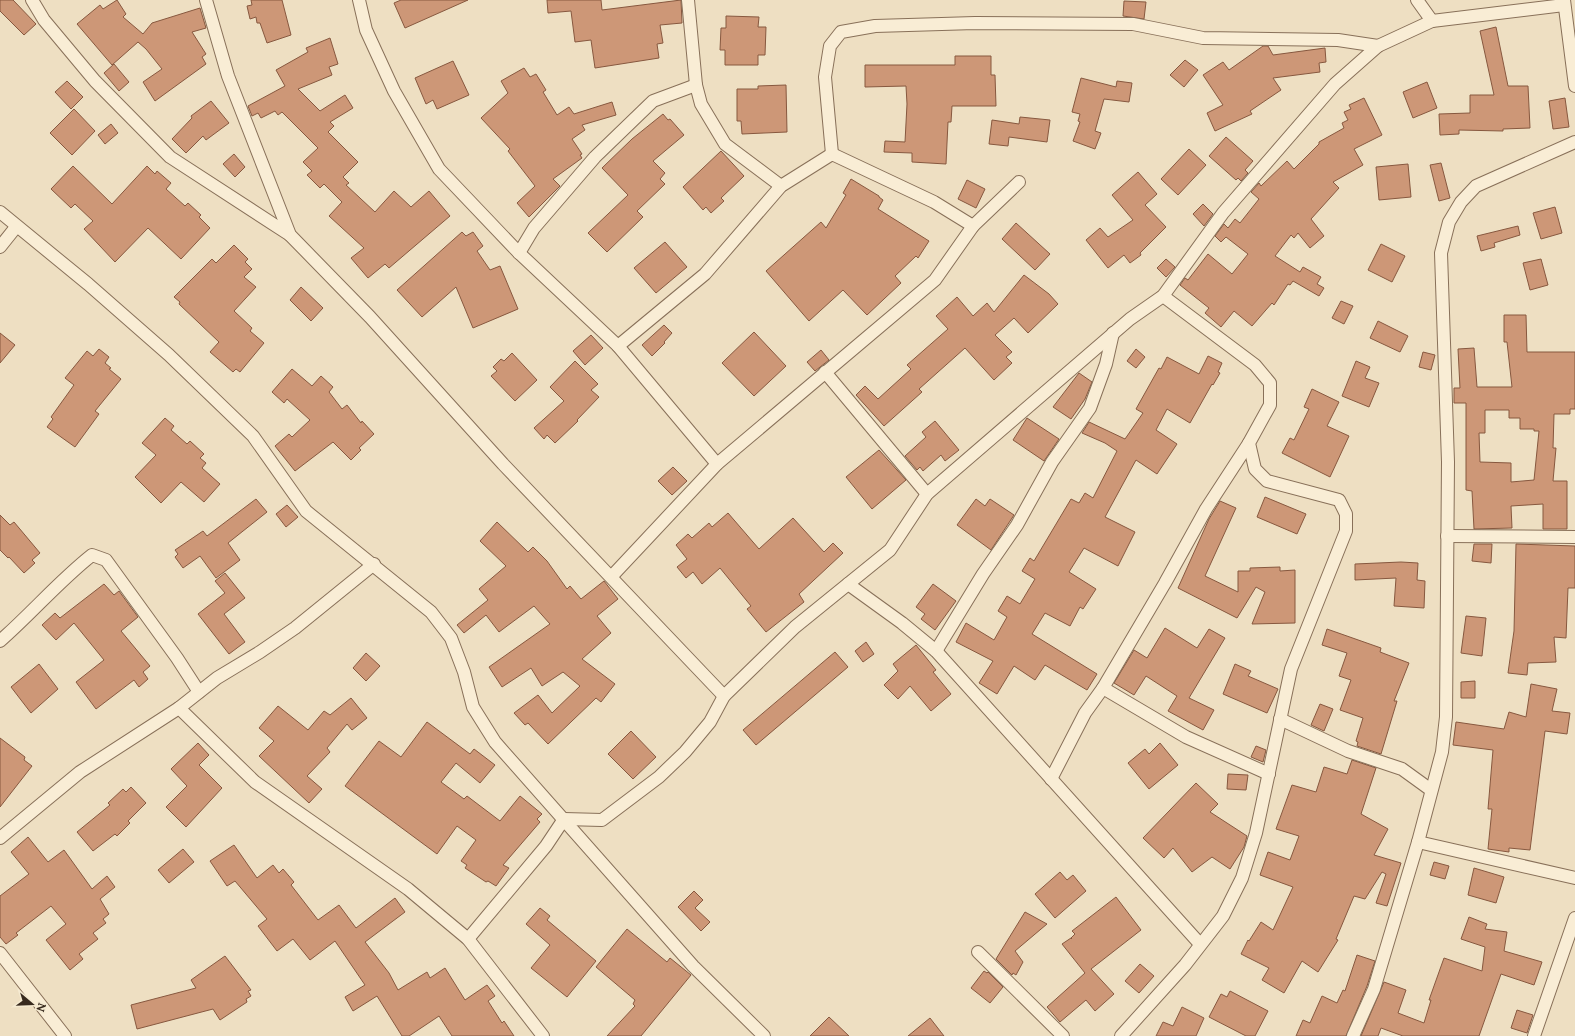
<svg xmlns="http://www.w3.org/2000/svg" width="1575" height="1036" viewBox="0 0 1575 1036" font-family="Lora,serif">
<rect width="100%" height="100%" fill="#eedfc2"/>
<g fill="#cd9777" stroke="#87583f" fill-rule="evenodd">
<path d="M0,0H13L36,24L24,35L0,11Z"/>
<path d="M117,0L126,14L123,17L143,34L152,23L200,8L206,28L192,32L206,54L202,57L206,64L155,101L143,82L162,69L146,49L138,42L112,65L77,24L100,5L103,9Z"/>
<path d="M251,0H282L291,35L267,43L260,23H257L256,17L250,19L247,6L252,5Z"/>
<path d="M401,0H468L405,28L394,3Z"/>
<path d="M547,0H601L602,10L681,0L682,23L660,25L663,43L657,44L659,58L595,68L591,40L575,42L571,11L548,13Z"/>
<path d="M1124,1L1146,2L1144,19L1123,16Z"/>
<path d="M726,16L759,17L758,27H766L765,55H758V65H725V50H720L721,28H726Z"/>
<path d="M1496,27L1508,86H1528L1530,128L1503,129V131L1459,130V134L1440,135L1439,114L1470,113V95H1494L1480,31Z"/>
<path d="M330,38L338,64L329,67L332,75L298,89L320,111L345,95L353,108L330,122L334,126L328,132L358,162L343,177L349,183L346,185L375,212L394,191L411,207L429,191L450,216L389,268L385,264L368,278L351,258L364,248L329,216L342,202L324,184L320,188L307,175L312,171L303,162L318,148L282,112L278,115L275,111L261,118L258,113L252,116L248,106L285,86L276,70L308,52L306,48Z"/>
<path d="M1263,46H1268L1273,55L1325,48L1326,62L1319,63L1320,72L1273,78L1281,90L1250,111L1252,114L1215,131L1207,113L1223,105L1203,75L1223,62L1229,70Z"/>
<path d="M955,56H991V75H995L996,106H952L951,122H948L946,164L912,162V153L884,152L885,141L905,142L907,104L906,86L865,87V65H955Z"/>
<path d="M1185,60L1198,70L1184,87L1170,75Z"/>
<path d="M453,61L469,95L437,109L433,100L426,104L415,78Z"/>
<path d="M114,64L129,82L119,91L104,73Z"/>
<path d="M524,68L530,77L536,74L546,90L543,92L557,115L569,107L574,114L612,102L616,115L582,125L585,130L572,139L582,154L580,155L582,158L553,179L560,186L529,217L517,203L535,186L508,151L510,149L481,118L508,93L501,81Z"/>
<path d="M1081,78L1116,87L1117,81L1132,83L1129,102L1104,99L1095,131L1101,133L1095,149L1073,141L1080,122L1078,121L1080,114L1072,112Z"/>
<path d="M67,81L83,97L71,109L55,92Z"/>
<path d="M1427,82L1437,108L1413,118L1403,92Z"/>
<path d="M786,85L787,132L742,134L741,121H737V89H758V86Z"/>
<path d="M1364,98L1382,135L1354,149L1363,165L1333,182L1339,188L1311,219L1324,236L1310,248L1298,233L1294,238L1291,235L1275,256L1300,272L1303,267L1321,277L1317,284L1324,288L1319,296L1293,281L1290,285L1288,284L1274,305L1272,303L1252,326L1234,311L1221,327L1205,313L1209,308L1180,285L1185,278L1188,280L1208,254L1232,274L1248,254L1226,237L1221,242L1215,236L1224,224L1228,228L1235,219L1240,223L1259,199L1251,192L1259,183L1261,186L1287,161L1294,169L1319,144V142L1344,128L1342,123L1348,120L1344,112L1351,109L1349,105Z"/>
<path d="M1565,98L1569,127L1553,129L1549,101Z"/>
<path d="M211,101L229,123L206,140L203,136L186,153L172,139L192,118L191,116Z"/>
<path d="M74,109L95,131L72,155L50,133Z"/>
<path d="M663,114L668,120L670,119L684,135L653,161L665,173L660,179L665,184L637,211L643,217L607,252L588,233L628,195L602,168L632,139Z"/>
<path d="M1020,117L1050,120L1047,142L1009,137L1008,146L989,144L992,120L1019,124Z"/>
<path d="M111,124L118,133L105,144L98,135Z"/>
<path d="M1226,137L1253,161L1245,170L1248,173L1241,181L1238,178L1236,180L1209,156Z"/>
<path d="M1189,149L1206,165L1178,195L1161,179Z"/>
<path d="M721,151L744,176L721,198L724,201L711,213L706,207L703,210L683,187Z"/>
<path d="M234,154L245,167L235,177L223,164Z"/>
<path d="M1441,163L1450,198L1439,201L1430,165Z"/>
<path d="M1408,164L1411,197L1379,200L1376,167Z"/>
<path d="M73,166L112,204L147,166L155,174L157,171L171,183L166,189L185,206L188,203L201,215L199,217L210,228L181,259L148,228L115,262L84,229L93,221L75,204L71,208L51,189Z"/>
<path d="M1138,172L1157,194L1145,205L1166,227L1140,253L1141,255L1130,263L1124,255L1108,268L1086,240L1100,228L1108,237L1133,220L1112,195Z"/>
<path d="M851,179L879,196V197L883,200L878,209L929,241L918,258L916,256L895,276L901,283L867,315L843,290L809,321L766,271L821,222L826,228L846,195L843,193Z"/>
<path d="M967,180L985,189L976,208L958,199Z"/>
<path d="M1203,204L1213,214L1204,226L1193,214Z"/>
<path d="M1555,207L1562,233L1541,239L1533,213Z"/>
<path d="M1016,223L1050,254L1035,270L1002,239Z"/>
<path d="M1518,226L1520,235L1494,243L1495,247L1481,251L1477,236Z"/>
<path d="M462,232L466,236L473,232L483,246L477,251L490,270L500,266L518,309L473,328L456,287L422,317L397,290Z"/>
<path d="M665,242L687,267L656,293L634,268Z"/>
<path d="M1381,244L1405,256L1392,282L1368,270Z"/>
<path d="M234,245L248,259L245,262L252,269L244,277L256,287L234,311L252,328L250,331L264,343L240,372L236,369L233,372L210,352L219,342L179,304L180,302L174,297L212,259L216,263Z"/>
<path d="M1166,259L1175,267L1166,277L1157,268Z"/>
<path d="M1541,259L1548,285L1530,290L1523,263Z"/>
<path d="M1024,275L1049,294L1058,304L1028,333L1014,318L995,335L1012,352L1006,357L1012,363L994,380L965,348L919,389L922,392L884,426L856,395L865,386L878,399L911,369L907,365L948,329L936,316L957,297L973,316L987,303L994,312Z"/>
<path d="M301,287L323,308L311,321L290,300Z"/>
<path d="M1341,301L1353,306L1344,324L1332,318Z"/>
<path d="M1504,315H1526L1527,352H1575V409H1570V414H1554L1553,448H1556L1553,481H1567V529H1543V504L1511,506L1512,528L1474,529L1472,491L1466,490V403H1454V388H1460L1458,349L1474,348L1477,387H1512L1507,342H1504ZM1485,410H1509V418H1520V429H1534V431H1539L1534,480L1511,482V463L1480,462L1479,433H1485Z"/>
<path d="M1378,321L1408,336L1400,352L1370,338Z"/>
<path d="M664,325L672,333L664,342L665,343L652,356L642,345Z"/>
<path d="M754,332L786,366L754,396L722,363Z"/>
<path d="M0,333L15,345L0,363Z"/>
<path d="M591,335L603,348L585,365L573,351Z"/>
<path d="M99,349L109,357L105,363L111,368L109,369L121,379L95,411L99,414L75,447L47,427L53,419L51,417L74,385L65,378L87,351L93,356Z"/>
<path d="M1136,349L1145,357L1136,368L1127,361Z"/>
<path d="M821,350L829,360L815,371L807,362Z"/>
<path d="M1423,352L1435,355L1431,370L1419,367Z"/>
<path d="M512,353L537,380L515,401L491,376L497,371L493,367L501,359L504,361Z"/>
<path d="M1208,356L1222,363L1218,372L1220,373L1213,385L1212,384L1190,423L1167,409L1156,430L1177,444L1157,474L1136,460L1105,517L1135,532L1118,566L1084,548L1069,572L1096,589L1083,609L1080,607L1070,626L1045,613L1032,634L1097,674L1087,690L1045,665L1035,680L1014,666L997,694L979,683L993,661L956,642L966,623L994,640L1007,617L998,611L1007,596L1020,604L1035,579L1022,571L1030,558L1034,561L1071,499L1079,503L1085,493L1093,498L1117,451L1105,443L1082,433L1089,422L1125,439L1143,413L1136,409L1159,368L1161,369L1167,357L1199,374Z"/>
<path d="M575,361L598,384L591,390L599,397L577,420L578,421L555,443L547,435L544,439L534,428L564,401L550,387Z"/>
<path d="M1356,361L1370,367L1365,378L1379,383L1369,407L1342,396Z"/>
<path d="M292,369L312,386L321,376L333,387L329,392L342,409L347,405L361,423L362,421L374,434L359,448L361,450L351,460L333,442L295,471L275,446L289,434L292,437L310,420L287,399L284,403L272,392Z"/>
<path d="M1079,373L1092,382L1085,399L1071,419L1053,407Z"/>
<path d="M1312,389L1339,402L1327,426L1349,436L1330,477L1282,453L1290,438L1294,440L1309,409L1304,407Z"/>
<path d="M165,418L174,426L171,430L187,444L190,441L204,454L200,458L206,463L202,468L220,484L204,502L181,482L161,503L135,477L156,455L142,443Z"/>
<path d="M1027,418L1059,439L1044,461L1013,440Z"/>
<path d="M935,421L959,450L945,461L941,455L923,471L920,467L917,470L905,456L926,437L922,432Z"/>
<path d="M879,450L906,480L872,509L846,477Z"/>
<path d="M673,467L687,481L672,495L658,481Z"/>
<path d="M1265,497L1306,514L1297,534L1257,517Z"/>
<path d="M256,499L267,512L228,543L240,560L216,578L200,556L183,568L175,557L178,554L175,550L203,531L207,536Z"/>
<path d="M976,499L985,506L990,499L1014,515L991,550L957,525Z"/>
<path d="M1220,501L1236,508L1205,576L1238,592V571H1250V568L1280,567V571L1295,570V623L1252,624L1265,592L1256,587L1237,618L1178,588L1209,519Z"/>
<path d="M287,505L298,517L286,527L276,514Z"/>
<path d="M728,513L759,549L793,518L824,552L833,543L843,553L799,594L804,602L766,632L747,609L751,606L720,568L702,584L693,572L686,578L677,567L687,559L676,545L688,534L692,538L709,523L712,527Z"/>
<path d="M0,515L10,525L14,522L40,553L32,560L35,563L24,573L9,557L8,558L0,550Z"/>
<path d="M497,522L528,552L533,547L547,561L567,589L570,586L581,599L604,581L618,599L597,616L611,633L582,659L615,684L601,702L596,698L548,744L528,723L525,725L514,713L538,695L552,713L580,686L563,672L542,686L531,668L502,687L489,667L550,624L534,606L499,632L486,615L464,633L457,625L488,600L479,589L506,566L480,541Z"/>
<path d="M1474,544H1492L1491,563L1472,561Z"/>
<path d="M1516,544L1575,546V588H1568L1566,638L1554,637L1556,662L1528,663L1527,675L1508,673L1514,631Z"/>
<path d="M1401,562L1418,563L1417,580L1425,581L1424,608L1394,606L1396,578L1355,580V564Z"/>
<path d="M225,573L245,598L224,614L245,642L229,654L198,614L225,593L215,581Z"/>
<path d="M104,584L114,595L119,591L138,617L121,631L150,666L143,672L148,679L139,687L134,680L96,709L76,682L104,660L74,623L56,640L42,625L55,613L60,618Z"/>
<path d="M933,584L956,601L935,630L921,619L925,614L916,607Z"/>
<path d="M1466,616L1486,618L1482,656L1461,653Z"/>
<path d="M1165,628L1197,648L1209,629L1225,638L1189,698L1214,710L1203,730L1168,711L1177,696L1146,676L1134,695L1114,683L1134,650L1147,658Z"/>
<path d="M1327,629L1381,648L1380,652L1409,663L1394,701H1397L1381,754L1357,746L1358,742L1356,741L1363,718L1340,710L1351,680L1339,676L1347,653L1322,645Z"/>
<path d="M866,642L874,654L863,662L855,651Z"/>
<path d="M916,645L936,670L933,672L951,694L931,711L910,686L898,699L884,685L898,671L893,664Z"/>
<path d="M835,652L848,667L756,745L743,730Z"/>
<path d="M366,653L380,666L366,681L353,668Z"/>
<path d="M39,664L58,689L31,713L11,687Z"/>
<path d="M1235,664L1251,671L1248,676L1278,689L1267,713L1223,694Z"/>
<path d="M1475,681V698H1461V682Z"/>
<path d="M1531,684L1557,689L1552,711L1570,713L1567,734L1545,731L1530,850L1509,848V852L1488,849L1492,809H1488L1493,750L1453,745L1456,722L1504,729L1509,712L1526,717Z"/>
<path d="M351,698L367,718L352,730L347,724L327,748L330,752L307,776L322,789L309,803L259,756L274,741L259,728L278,706L308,730L324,711L330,715Z"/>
<path d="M1320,704L1333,709L1324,731L1311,725Z"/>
<path d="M427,722L470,754L474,749L495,765L480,783L456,763L441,782L464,799L467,796L500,821L520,796L542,814L537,819L540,822L503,865L509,868L496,886L488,881L486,882L465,868L467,865L461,861L476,840L457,826L437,854L345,786L379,741L401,757Z"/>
<path d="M631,731L656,757L633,779L608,754Z"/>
<path d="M0,738L25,757L24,760L32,766L0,807Z"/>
<path d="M198,743L209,755L199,765L222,788L186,827L166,807L187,786L171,769Z"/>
<path d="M1160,743L1178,765L1149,789L1128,763L1145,749L1149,754Z"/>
<path d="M1256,746L1266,750L1263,762L1251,757Z"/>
<path d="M1352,760L1376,768L1361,814L1388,829L1374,855L1401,863L1387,906L1376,903L1386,874L1382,872L1365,899L1354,896L1336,939L1338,940L1318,972L1302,961L1284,993L1262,980L1269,968L1241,954L1248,940L1249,941L1261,922L1273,930L1293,887L1260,875L1268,852L1290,860L1299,836L1276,829L1292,785L1316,792L1324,767L1347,774Z"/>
<path d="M1228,774L1248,775L1246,790L1227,789Z"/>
<path d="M1196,783L1218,804L1210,812L1247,836L1244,847L1230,869L1212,857L1192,872L1173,848L1164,858L1143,838Z"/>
<path d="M131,787L146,803L128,821L130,823L117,836L115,834L93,851L77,832L110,805L108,803L123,789L126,792Z"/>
<path d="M28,837L48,862L64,850L92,889L107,876L115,887L100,899L109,914L103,919L106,923L93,933L98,939L79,954L83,959L70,970L46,940L66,924L51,906L16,933L18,935L6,944L0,937V896L29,874L11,852Z"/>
<path d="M234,845L257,878L273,865L279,873L283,869L294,882L291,885L318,920L339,905L356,928L395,898L405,912L365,942L389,973L398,990L427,972L430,978L445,968L465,1000L487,985L495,996L488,1001L502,1023L504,1021L514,1036H452L439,1016L409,1036H402L377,996L353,1011L345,997L365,985L335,941L310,960L293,939L277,951L258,926L267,919L235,881L227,886L210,861Z"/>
<path d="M183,849L194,862L169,883L158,870Z"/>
<path d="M1434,862L1449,866L1445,879L1430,875Z"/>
<path d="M1474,868L1504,877L1496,903L1468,895Z"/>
<path d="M1060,872L1067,880L1073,875L1086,891L1055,918L1035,894Z"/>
<path d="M694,891L703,900L695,908L710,922L701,931L678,907Z"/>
<path d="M1116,897L1141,930L1091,969L1114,994L1095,1011L1086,1000L1060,1022L1047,1007L1085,973L1062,944L1071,938L1072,939L1071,938L1075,934L1072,931Z"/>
<path d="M540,908L550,916L547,920L596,961L567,997L531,968L550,945L526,924Z"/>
<path d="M1025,912L1047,924L1015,951L1023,962L1016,975L1013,973L1012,975L996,959Z"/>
<path d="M1469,917L1487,924L1485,929L1507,932L1504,951L1542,962L1534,985L1501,974L1479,1036H1403L1381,1028L1378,1036H1361L1384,982L1406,990L1398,1013L1424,1023L1431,1000H1429L1444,958L1482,971L1485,947L1461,939Z"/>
<path d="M627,929L667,962L670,958L691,975L641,1036H607L635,1006L633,1004L635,1000L596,967Z"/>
<path d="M1357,955L1375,961L1367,986L1346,1036H1296L1303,1020L1310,1023L1322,996L1337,1003L1343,990L1345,991Z"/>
<path d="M225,956L251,990L248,991L251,996L246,999L247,1002L220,1020L213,1009L137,1029L131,1005L196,988L191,980Z"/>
<path d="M1140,964L1154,976L1139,993L1125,981Z"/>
<path d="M984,971L987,973L988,972L1003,987L990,1003L971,988Z"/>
<path d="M1230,991L1268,1011L1255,1036H1246L1209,1017L1221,994L1227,997Z"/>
<path d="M1182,1007L1204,1018L1196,1036H1156L1163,1022L1173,1026Z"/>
<path d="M1517,1010L1533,1015L1527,1033L1511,1028Z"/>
<path d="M829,1017L849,1036H810Z"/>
<path d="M930,1018L944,1036H908Z"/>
</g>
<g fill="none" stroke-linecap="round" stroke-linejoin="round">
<g stroke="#887059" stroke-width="14">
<g id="street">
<path d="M32,0L44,20L95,81L170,157L290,235"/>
<path d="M206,0L228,76L290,235L370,317L503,464L724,696"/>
<path d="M359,0L366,30L394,91L439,169L519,253L618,346L717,464"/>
<path d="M688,0L696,85L701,104L725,144L781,186"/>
<path d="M1417,0L1432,21"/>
<path d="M1564,0L1575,86"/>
<path d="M832,154L825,77L830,46L841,32L875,26L975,23L1133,24L1203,38L1338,40L1378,46"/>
<path d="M0,212L88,284L169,355L253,436L306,511L431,612L451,638L464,672L473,707L495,742L693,966L764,1036"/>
<path d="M0,247L16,227"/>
<path d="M519,253L534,228L595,157L653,101L696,85"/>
<path d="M618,346L705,274L781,186L832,154L934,202L973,226"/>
<path d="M825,372L927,494"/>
<path d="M1447,536L1575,537"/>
<path d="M612,576L717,464L935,280L973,226L1019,182"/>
<path d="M848,584L902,623L936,651L1200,944"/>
<path d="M0,641C32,613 59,581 92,555L106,560L177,658L199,692"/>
<path d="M936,651L983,574L1017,525L1052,462L1090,408L1106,364L1113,333"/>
<path d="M1103,688L1186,737L1269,774"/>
<path d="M179,708L255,782L408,889L468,939L543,1036"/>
<path d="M1280,719L1348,751L1402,769L1431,790"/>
<path d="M1051,779L1085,713L1103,688L1165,583L1206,509L1249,443"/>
<path d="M0,838L80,772L179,708L217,678L260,652L295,628L374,564"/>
<path d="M1418,842L1575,878"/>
<path d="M468,939L546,846L564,819L602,820L659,777L685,752L710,722L724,696L795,627L890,550L927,494L1130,319L1163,296L1223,213L1335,84L1378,46L1432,21L1564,5"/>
<path d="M978,952L1063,1036"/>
<path d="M0,953L65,1036"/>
<path d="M1121,1036L1185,965L1223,916L1242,878L1256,833L1291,669L1346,531V514L1339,500L1267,481L1255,469L1249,443L1270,405V383L1255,365L1163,296"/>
<path d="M1353,1036L1374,989L1418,842L1442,752L1446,717L1448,462L1441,253L1449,222L1461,202L1476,186L1575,142"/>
<path d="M1534,1036L1575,918"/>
</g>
</g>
<use href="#street" stroke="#f9edd5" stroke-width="12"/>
</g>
<g transform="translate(32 1004) rotate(109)" stroke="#f5ead1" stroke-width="3" paint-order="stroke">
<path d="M0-3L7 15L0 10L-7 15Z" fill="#37291d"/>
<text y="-6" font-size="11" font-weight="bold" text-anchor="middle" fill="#37291d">N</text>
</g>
</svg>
